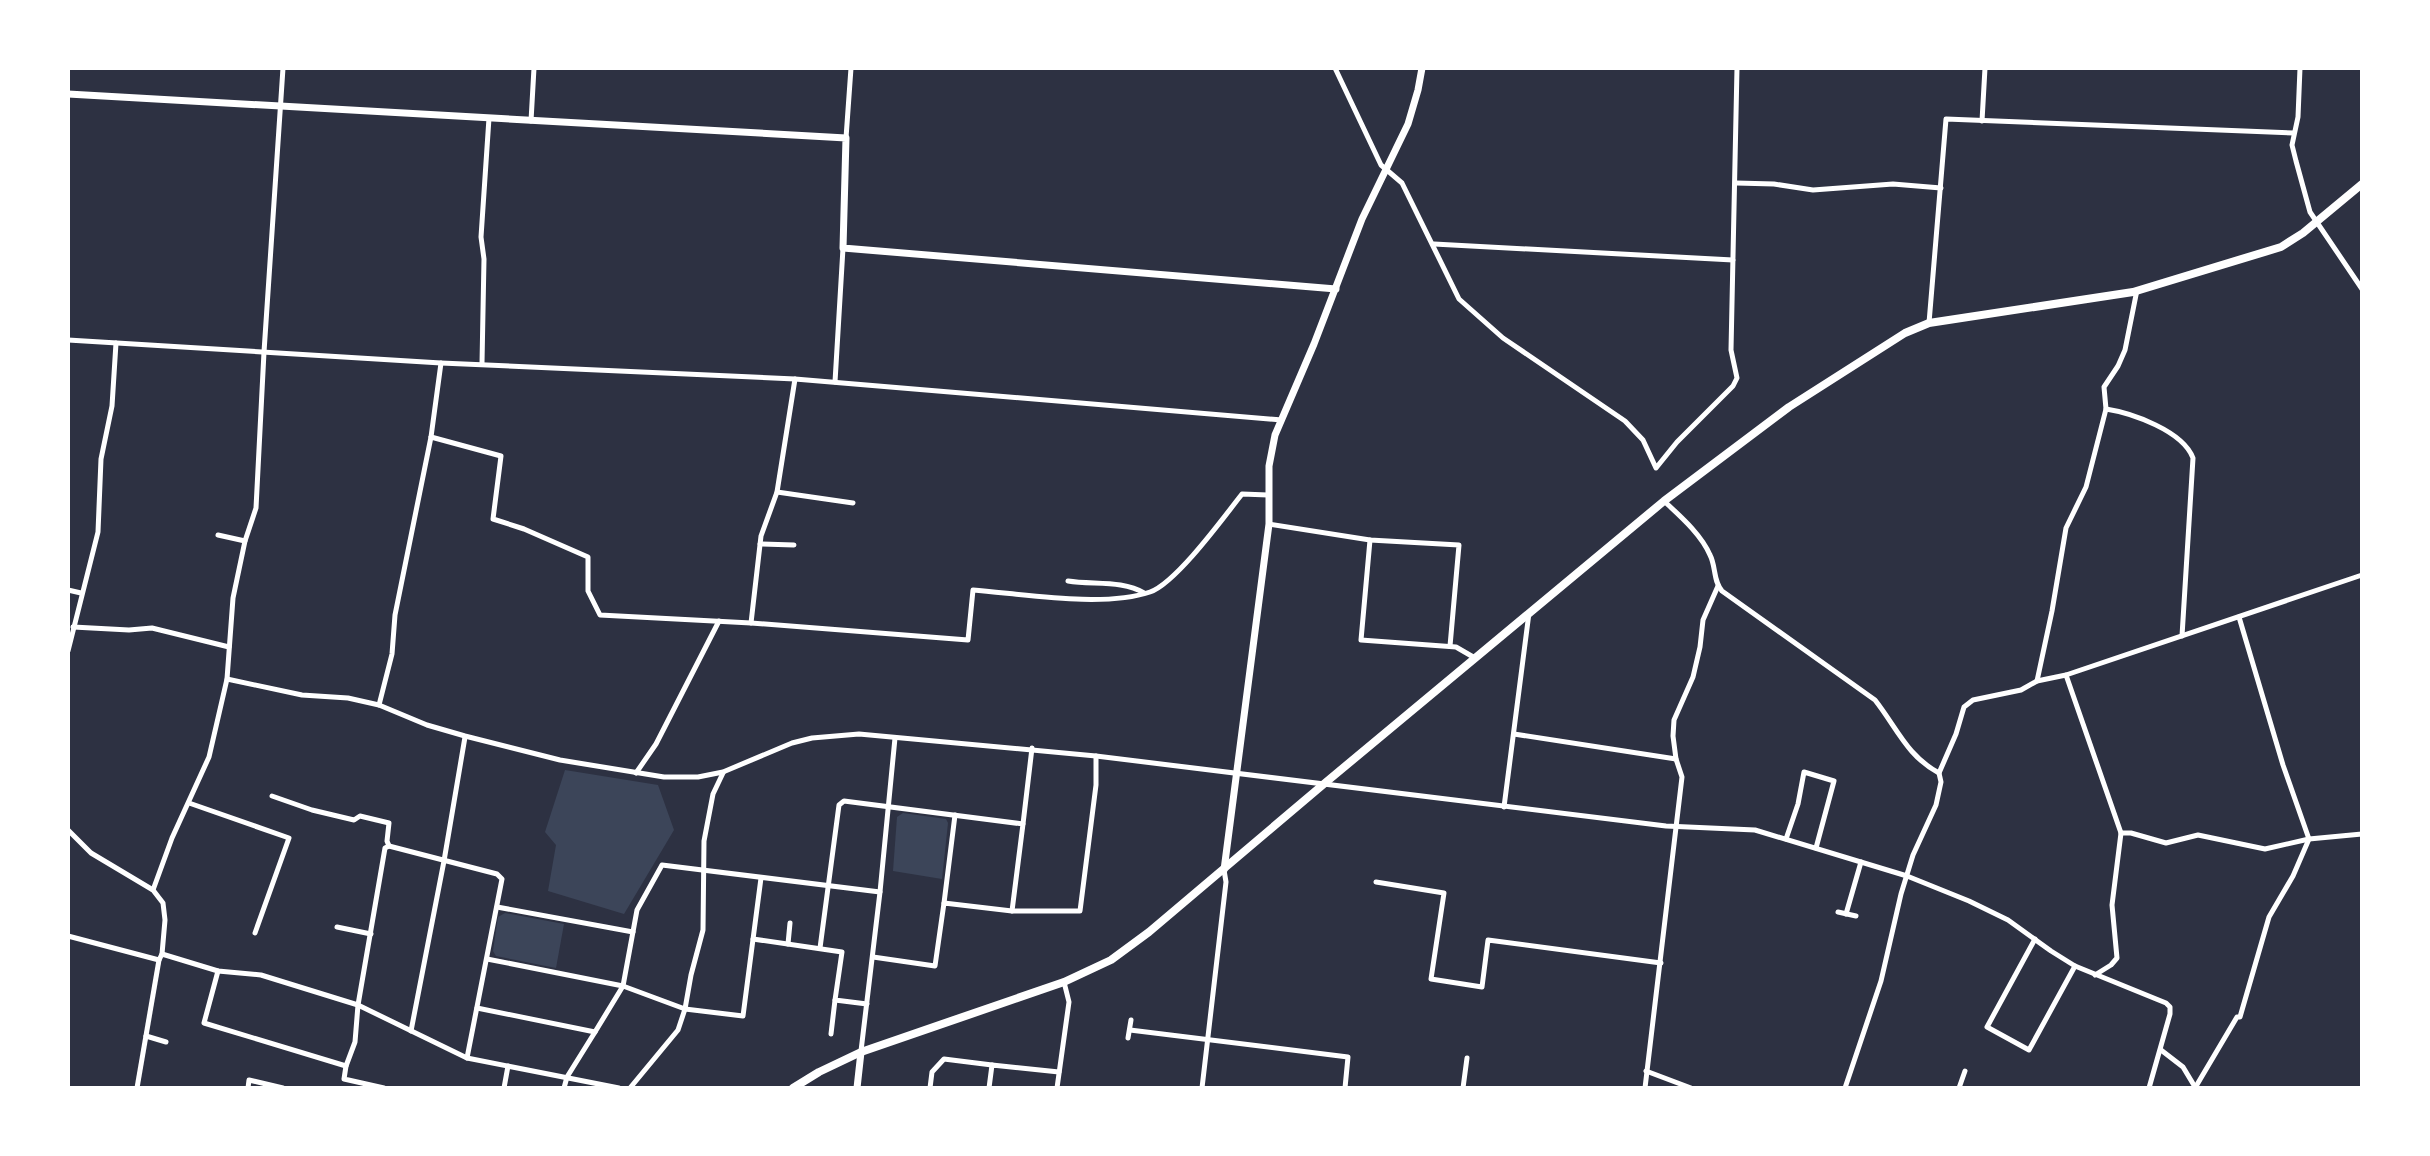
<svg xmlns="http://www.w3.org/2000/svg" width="2430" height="1156" viewBox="0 0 2430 1156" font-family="Cabin,sans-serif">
<rect width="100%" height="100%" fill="#2d3142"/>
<g fill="#3c4559">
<path d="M565,770L658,785L674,830L624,914L548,891L556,845L545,832Z"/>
<path d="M903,813L946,819L948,823L942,879L893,871L897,817Z"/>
<path d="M505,913L564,924L556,968L496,956L493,951L498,917Z"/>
</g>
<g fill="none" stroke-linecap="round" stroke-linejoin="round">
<g stroke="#fff" stroke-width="5">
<path d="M1335,68L1381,165L1402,183L1459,299L1503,338L1625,421L1643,440L1656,468L1677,442L1733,386L1737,378L1731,350L1737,68"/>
<path d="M2300,68L2298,117L2292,145L2296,161L2310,212L2362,289"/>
<path d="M531,121L534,68"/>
<path d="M1982,121L1985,68"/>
<path d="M846,138L851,68"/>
<path d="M1736,183L1774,184L1813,190L1893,184L1941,188"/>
<path d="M1434,244L1733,260"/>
<path d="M1929,323L1946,119L2294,133"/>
<path d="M68,340L441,363L795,379L1282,420"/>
<path d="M482,363L484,259L481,237L489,118"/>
<path d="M835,382L843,248"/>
<path d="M2106,409L2104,387L2118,366L2125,350L2137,290"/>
<path d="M431,437L501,456L493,519L524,529L588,557V591L600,615L751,623L968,640L973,590C1023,594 1103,608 1150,592C1176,583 1224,517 1242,494L1268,495"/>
<path d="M777,492L853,503"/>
<path d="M1664,501C1680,516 1701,534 1710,555C1716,566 1713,581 1722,591L1875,700C1897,728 1907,756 1939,773"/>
<path d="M1269,524L1370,540L1459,545L1450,646"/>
<path d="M218,535L245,541"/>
<path d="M1370,540L1361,640L1456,647L1475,658"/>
<path d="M760,544L794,545"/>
<path d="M1068,581C1093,585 1123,580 1144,593"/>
<path d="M68,590L81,593"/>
<path d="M751,623L761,536L777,492L795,379"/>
<path d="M73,627L129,630L152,628L229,647"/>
<path d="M68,651L98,532L101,459L112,406L116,343"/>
<path d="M2066,675L2121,833L2112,905L2117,958L2111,965L2095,975"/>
<path d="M227,679L302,695L348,698L379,705L427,725L465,736L560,760L664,777H698L723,772L792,743L812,738L859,734L1096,756L1666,826L1755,830L1907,876L1969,901L2008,920L2051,951L2075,966L2166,1003L2170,1007V1014L2149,1088"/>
<path d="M2037,681L2052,611L2066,528L2086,487L2106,409C2132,413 2183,431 2193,458L2182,636"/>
<path d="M379,705L392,654L395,615L431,437L441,363"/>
<path d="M1514,734L1676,759"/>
<path d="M636,773L656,744L719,621"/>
<path d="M272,796L312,810L354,820L360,816L389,823L387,841L389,846L385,848L358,1005L355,1042L346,1066L344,1079L384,1088"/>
<path d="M189,803L289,838L255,933"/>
<path d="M1504,807L1529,613"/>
<path d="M1023,824L1032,748"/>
<path d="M68,830L91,853L153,890L163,903L165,920L162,954"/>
<path d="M2121,833H2131L2166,843L2198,835L2265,849L2309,839L2362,834"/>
<path d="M1786,839L1798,804L1804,772L1834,781L1816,848"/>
<path d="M389,846L497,874L502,879L467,1058"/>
<path d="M1376,882L1444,893L1431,979L1482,987L1488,940L1661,963"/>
<path d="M153,890L172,838L209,757L227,679L233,598L245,541L256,508L264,352L283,68"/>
<path d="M944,903L955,815"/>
<path d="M497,907L633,932"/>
<path d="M1838,912L1856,916"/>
<path d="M1846,914L1861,862"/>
<path d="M337,927L371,934"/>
<path d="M68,936L159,960L162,954L218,971L261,975L358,1005L467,1058L619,1088"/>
<path d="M753,939L842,952L835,1000L867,1004"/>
<path d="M2035,939L1987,1027L2029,1050L2075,966"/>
<path d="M788,944L790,923"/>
<path d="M820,948L839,805L844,801L1023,824L1012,911"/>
<path d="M873,957L935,966L944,903L1012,911H1080L1096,785V756"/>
<path d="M487,959L623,986L685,1009L743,1016L761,878"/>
<path d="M218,971L204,1023L346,1066"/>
<path d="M477,1008L595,1032L623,986L637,910L662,865L880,892"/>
<path d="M1130,1030L1348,1057L1345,1088"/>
<path d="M411,1031L444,861L465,737"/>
<path d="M831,1034L835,1000"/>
<path d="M146,1036L166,1042"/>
<path d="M1128,1038L1131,1020"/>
<path d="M2161,1050L2183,1067L2195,1087"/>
<path d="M861,1051L880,892L895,738"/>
<path d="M1646,1071L1691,1088"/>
<path d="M137,1088L159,960"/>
<path d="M248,1088L249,1080L283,1088"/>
<path d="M504,1088L508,1066"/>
<path d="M564,1088L567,1077L595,1032"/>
<path d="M630,1088L678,1030L685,1009L691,975L703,930L704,841L713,794L723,773"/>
<path d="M930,1088L932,1072L944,1059L992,1065"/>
<path d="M989,1088L992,1065L1059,1072"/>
<path d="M1057,1088L1069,1002L1064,982"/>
<path d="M1202,1088L1226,882L1224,870"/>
<path d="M1463,1088L1467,1058"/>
<path d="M1645,1088L1682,777L1676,759L1673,736L1674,720L1693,677L1700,647L1703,620L1718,586"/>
<path d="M1845,1088L1881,981L1901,894L1913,855L1936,805L1941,782L1939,773L1956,734L1964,707L1973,700L2021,690L2037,681L2066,675L2362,575"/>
<path d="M1959,1088L1965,1071"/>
<path d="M2195,1088L2237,1017H2240L2269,917L2293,876L2309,839L2283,765L2239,617"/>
</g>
<g stroke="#fff" stroke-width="7">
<path d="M68,94L846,138L843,248L1336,289"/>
<path d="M1224,870L1269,524V466L1275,435L1314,344L1362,219L1408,124L1418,90L1422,68"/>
<path d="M857,1088L861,1052"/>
</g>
<path stroke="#fff" stroke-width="8" d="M793,1088L819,1072L861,1052L1064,982L1111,960L1149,932L1325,783L1664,501L1789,407L1905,333L1929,323L2133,292L2281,247L2303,233L2362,184"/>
</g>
<rect width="2430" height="1156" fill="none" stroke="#ffffff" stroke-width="140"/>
</svg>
